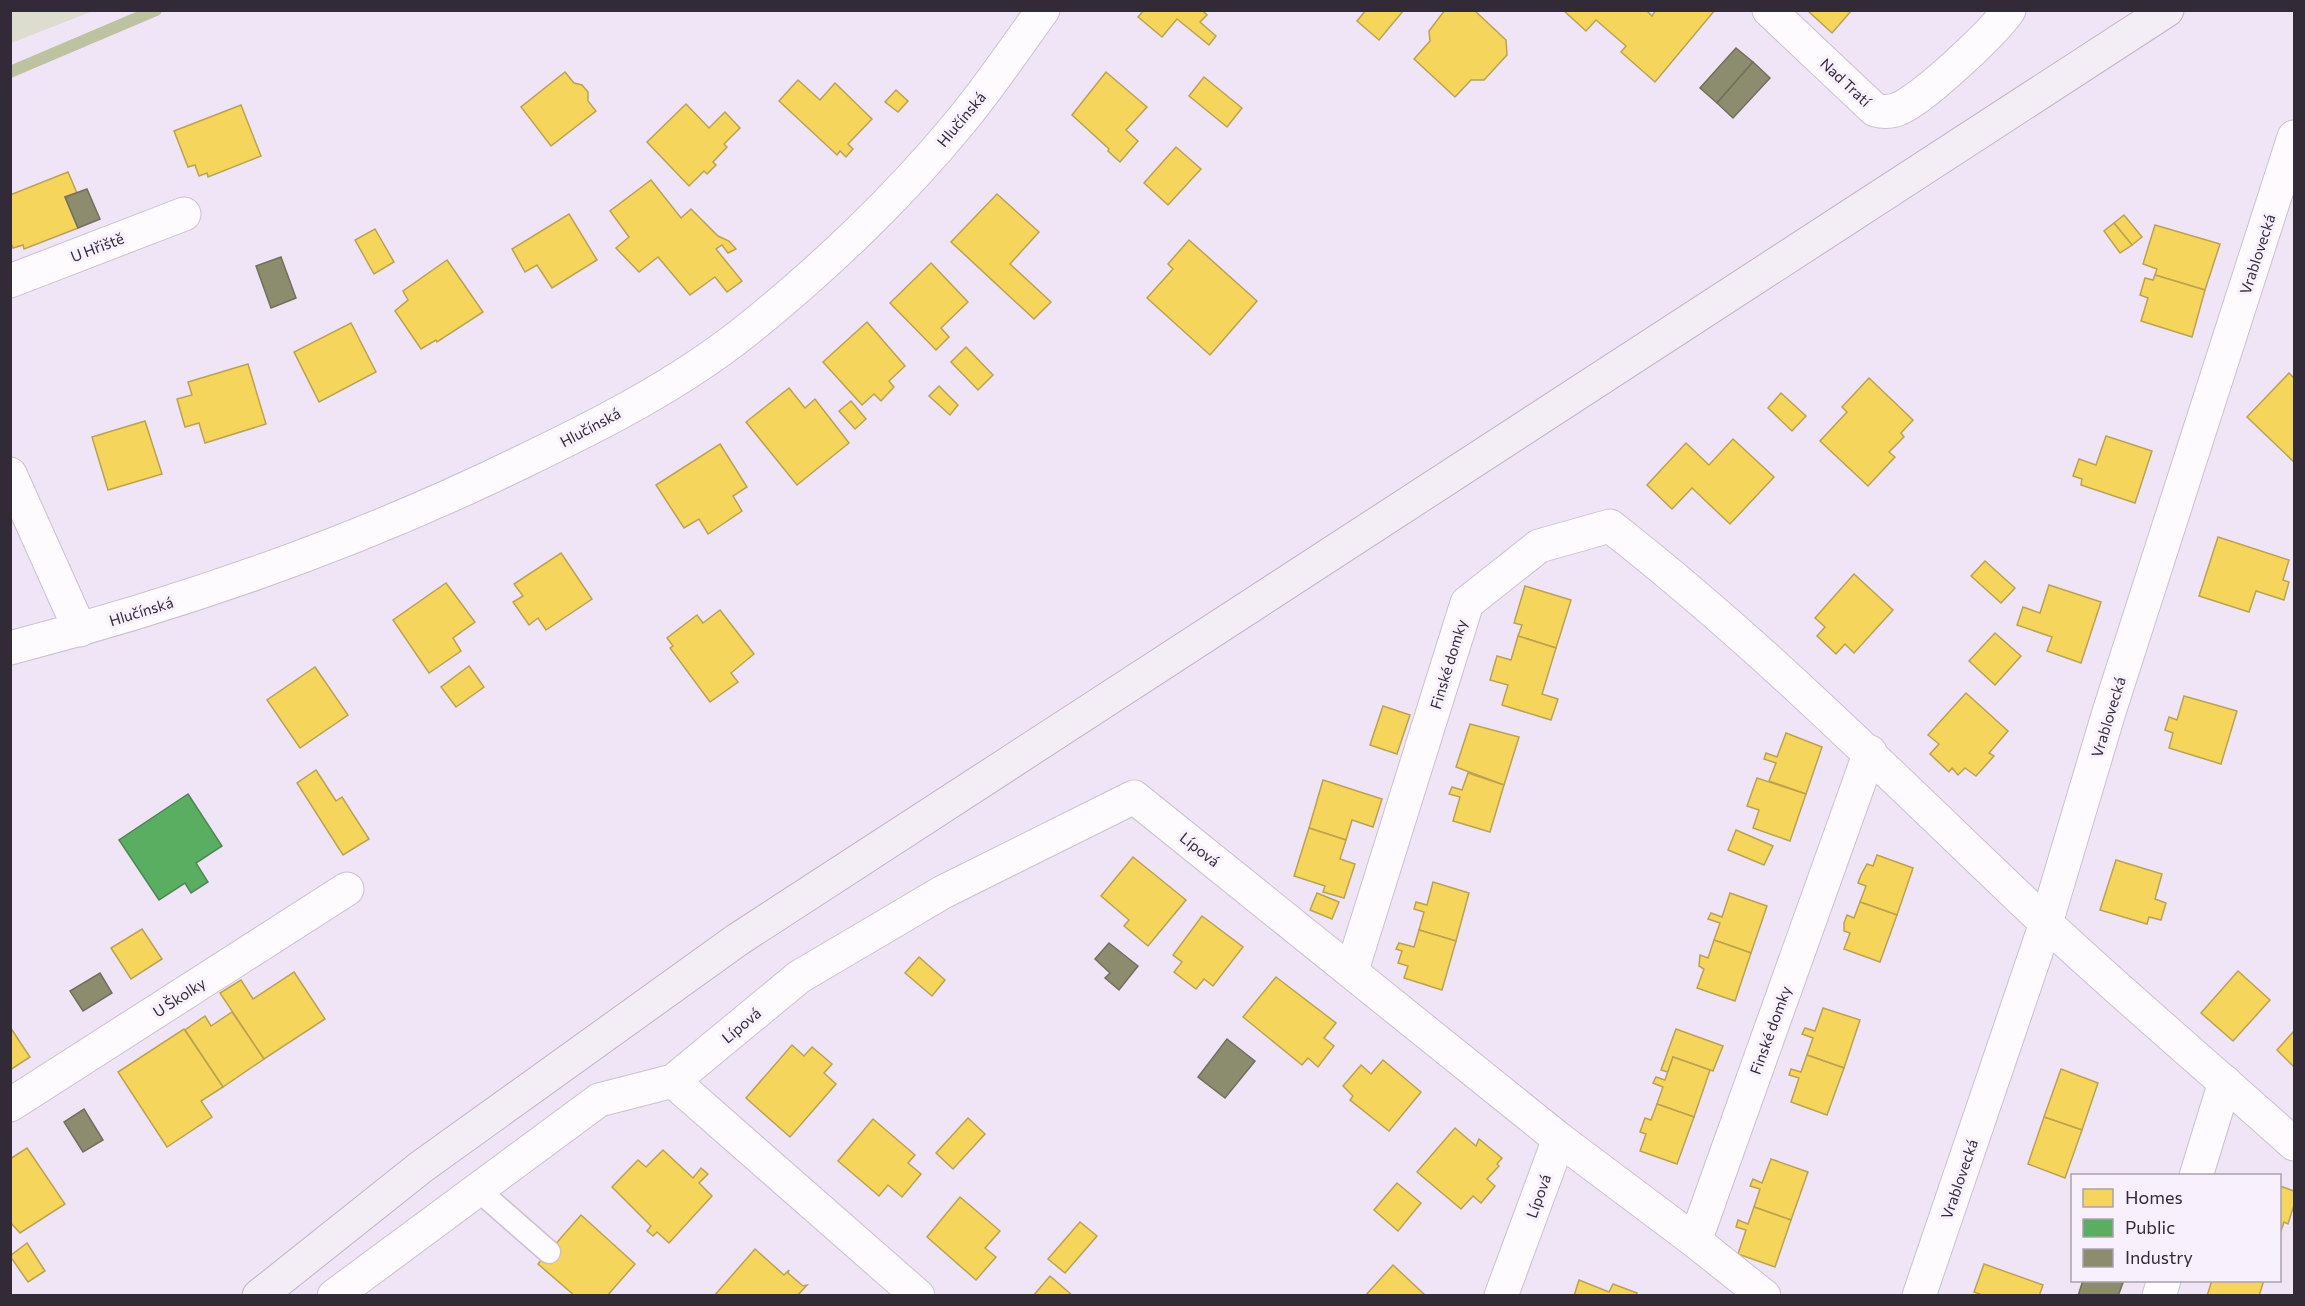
<svg xmlns="http://www.w3.org/2000/svg" width="2305" height="1306" viewBox="0 0 2305 1306" font-family="Commissioner,sans-serif">
<rect width="100%" height="100%" fill="#f0e5f6"/>
<path fill="#dcddce" d="M11,10H93V11L11,43Z"/>
<g fill="#f6d55c" stroke="#bba251" stroke-width="1.5">
<path d="M1144,10H1202L1207,15L1200,22L1216,36L1209,45L1177,19L1162,37L1138,17Z"/>
<path d="M1366,10H1404L1379,40L1357,21Z"/>
<path d="M1445,10H1474L1506,40L1507,55L1484,80H1471L1455,97L1414,59L1430,41L1429,31Z"/>
<path d="M1563,10H1646L1652,16L1656,10H1715L1655,82L1621,52L1626,46L1596,20L1586,31Z"/>
<path d="M1807,10H1852L1832,33Z"/>
<path d="M565,72L574,83L582,85L588,92V101L596,111L551,146L521,107Z"/>
<path d="M1106,72L1147,107L1126,130L1138,141L1120,162L1108,151L1109,149L1072,115Z"/>
<path d="M1204,77L1242,108L1227,127L1189,96Z"/>
<path d="M798,80L820,100L835,83L872,119L848,144L853,149L846,157L840,151L837,155L779,101Z"/>
<path d="M896,90L908,101L898,112L885,102Z"/>
<path d="M686,104L709,128L725,112L740,128L724,144L727,147L713,162L716,165L707,174L704,171L689,186L647,142Z"/>
<path d="M241,105L261,156L208,177L207,173L199,176L195,165L188,167L174,131Z"/>
<path d="M1176,147L1201,169L1168,205L1144,183Z"/>
<path d="M68,172L77,193L65,197L78,228L24,249L23,245L13,248L10,241V195Z"/>
<path d="M651,180L681,218L691,209L718,236L729,241L736,249L728,253L722,245L716,249L742,281L727,292L715,277L690,295L658,257L639,272L616,248L629,237L610,211Z"/>
<path d="M997,194L1039,232L1010,264L1051,302L1034,319L951,242Z"/>
<path d="M569,214L597,260L552,288L537,265L525,272L512,249Z"/>
<path d="M2124,215L2142,237L2132,245L2114,223Z"/>
<path d="M2114,223L2132,245L2120,253L2104,231Z"/>
<path d="M2155,225L2220,244L2205,290L2155,275L2157,269L2143,264Z"/>
<path d="M375,229L394,262L374,274L355,240Z"/>
<path d="M1189,240L1257,301L1210,355L1147,298L1173,269L1168,264Z"/>
<path d="M447,260L483,312L437,342L436,340L421,349L395,311L408,300L403,291Z"/>
<path d="M931,263L968,302L941,328L949,337L936,350L890,303Z"/>
<path d="M2155,275L2205,290L2192,337L2141,321L2148,298L2140,295L2145,278L2153,280Z"/>
<path d="M867,322L905,366L889,381L894,387L881,401L874,394L862,405L823,362Z"/>
<path d="M351,323L376,372L319,402L294,352Z"/>
<path d="M966,347L993,375L978,390L951,362Z"/>
<path d="M248,364L266,424L205,443L199,423L185,427L177,399L192,395L188,382Z"/>
<path d="M2289,373L2294,378V462L2247,417Z"/>
<path d="M1869,378L1913,420L1901,433L1904,437L1889,452L1895,457L1868,486L1820,441L1847,412L1842,407Z"/>
<path d="M939,386L958,405L950,415L929,396Z"/>
<path d="M789,388L805,408L815,399L849,443L797,485L746,422Z"/>
<path d="M1781,393L1806,416L1792,431L1768,408Z"/>
<path d="M851,401L866,419L855,429L839,411Z"/>
<path d="M145,421L162,474L108,490L92,437Z"/>
<path d="M2106,436L2152,451L2135,503L2081,485L2082,479L2073,476L2079,459L2096,465Z"/>
<path d="M1733,439L1774,477L1730,524L1692,488L1672,509L1647,485L1686,443L1709,465Z"/>
<path d="M720,444L747,487L733,496L742,511L708,534L699,519L684,528L656,485Z"/>
<path d="M2218,537L2289,560L2283,580L2289,582L2284,600L2256,591L2249,612L2199,596Z"/>
<path d="M561,553L592,599L546,630L538,618L529,625L513,602L523,596L514,584Z"/>
<path d="M1985,561L2015,588L2001,603L1971,576Z"/>
<path d="M1854,574L1893,610L1854,653L1845,644L1836,654L1817,636L1825,627L1815,618Z"/>
<path d="M446,583L475,622L453,638L461,651L429,673L393,620Z"/>
<path d="M2049,585L2101,602L2081,663L2047,651L2052,637L2017,625L2023,607L2040,613Z"/>
<path d="M1525,586L1571,600L1556,648L1518,636L1522,625L1514,623Z"/>
<path d="M720,610L754,654L731,673L738,682L710,702L670,648L673,646L667,638L697,615L703,623Z"/>
<path d="M1995,633L2021,656L1995,685L1969,661Z"/>
<path d="M1518,636L1556,648L1542,694L1558,699L1551,720L1502,705L1508,685L1490,680L1497,656L1511,660Z"/>
<path d="M469,666L484,687L456,707L441,687Z"/>
<path d="M315,667L348,715L300,748L267,700Z"/>
<path d="M1966,693L2008,731L1989,753L1994,756L1976,776L1965,768L1958,775L1952,768L1949,772L1930,754L1939,744L1928,735Z"/>
<path d="M2184,696L2237,711L2221,764L2169,748L2173,733L2165,730L2169,717L2177,720Z"/>
<path d="M1383,706L1410,715L1397,754L1370,745Z"/>
<path d="M1470,724L1519,737L1504,785L1456,767Z"/>
<path d="M1786,733L1822,747L1806,794L1769,781L1776,763L1764,759L1766,753L1777,757Z"/>
<path d="M316,770L336,801L342,797L369,839L343,855L297,783Z"/>
<path d="M1468,773L1504,785L1490,832L1453,821L1460,797L1449,794L1452,787L1462,790Z"/>
<path d="M1757,778L1806,794L1790,841L1753,828L1759,810L1747,806Z"/>
<path d="M1323,780L1382,799L1373,827L1352,820L1346,840L1309,828Z"/>
<path d="M1309,828L1346,840L1340,859L1355,864L1344,898L1323,892L1325,886L1294,876Z"/>
<path d="M1736,830L1773,846L1764,865L1728,850Z"/>
<path d="M1877,855L1913,868L1897,915L1860,902L1866,886L1858,883L1861,875L1867,864L1873,866Z"/>
<path d="M1133,857L1186,900L1148,946L1124,926L1129,920L1101,896Z"/>
<path d="M2116,860L2162,874L2155,899L2166,903L2161,920L2149,917L2147,924L2100,910Z"/>
<path d="M1433,882L1469,893L1456,941L1419,930L1424,912L1414,909L1416,902L1427,905Z"/>
<path d="M1317,893L1339,902L1332,919L1310,910Z"/>
<path d="M1730,893L1767,906L1751,953L1714,940L1720,923L1708,919L1711,913L1722,917Z"/>
<path d="M1860,902L1897,915L1880,962L1844,949L1850,933L1844,931V923L1847,915L1854,918Z"/>
<path d="M1202,916L1243,947L1213,986L1204,979L1196,989L1174,972L1182,962L1173,955Z"/>
<path d="M142,929L162,959L131,979L111,948Z"/>
<path d="M1419,930L1456,941L1442,990L1404,978L1408,966L1398,963L1402,951L1396,949L1399,943L1414,947Z"/>
<path d="M1714,940L1751,953L1735,1001L1697,988L1704,969L1699,966L1700,955L1708,958Z"/>
<path d="M919,957L945,980L932,996L905,973Z"/>
<path d="M2238,971L2270,1000L2233,1041L2201,1013Z"/>
<path d="M294,972L325,1019L264,1059L220,993L241,980L253,999Z"/>
<path d="M1276,977L1336,1023L1324,1038L1334,1046L1318,1067L1308,1058L1302,1065L1243,1017Z"/>
<path d="M1823,1008L1860,1020L1844,1068L1807,1055L1813,1038L1802,1034L1805,1028L1815,1031Z"/>
<path d="M232,1012L264,1059L223,1087L185,1030L205,1016L211,1026Z"/>
<path d="M10,1027L30,1057L10,1070Z"/>
<path d="M184,1029L223,1087L201,1101L212,1117L167,1147L118,1072Z"/>
<path d="M1676,1029L1723,1046L1713,1071L1673,1057L1668,1072L1661,1070Z"/>
<path d="M2294,1031V1067L2277,1050Z"/>
<path d="M792,1045L804,1056L812,1047L832,1064L824,1073L836,1084L790,1137L746,1098Z"/>
<path d="M1807,1055L1844,1068L1827,1115L1791,1102L1799,1078L1789,1075L1791,1069L1801,1072Z"/>
<path d="M1673,1057L1710,1070L1694,1117L1657,1104L1663,1087L1653,1083L1656,1077L1665,1080Z"/>
<path d="M1383,1060L1421,1092L1389,1131L1350,1100L1353,1096L1343,1086L1361,1065L1371,1074Z"/>
<path d="M2061,1069L2098,1083L2082,1130L2044,1117Z"/>
<path d="M1657,1104L1694,1117L1677,1164L1640,1151L1646,1134L1640,1132L1645,1118L1651,1120Z"/>
<path d="M2044,1117L2082,1130L2065,1178L2028,1164Z"/>
<path d="M968,1118L985,1134L953,1169L936,1153Z"/>
<path d="M873,1119L915,1155L908,1163L921,1174L902,1197L888,1185L879,1196L838,1161Z"/>
<path d="M1455,1128L1476,1146L1479,1139L1502,1158L1497,1164L1499,1166L1487,1179L1495,1186L1481,1203L1473,1196L1461,1209L1417,1172Z"/>
<path d="M27,1148L65,1204L20,1233L10,1222V1159Z"/>
<path d="M663,1150L693,1178L701,1168L708,1174L699,1183L712,1196L669,1243L657,1232L653,1236L647,1231L651,1226L612,1187L638,1160L646,1167Z"/>
<path d="M1771,1159L1808,1172L1791,1220L1754,1207L1760,1189L1750,1186L1753,1179L1762,1183Z"/>
<path d="M1397,1183L1421,1203L1398,1231L1374,1210Z"/>
<path d="M2280,1186L2294,1191V1205L2288,1224L2284,1222L2280,1234Z"/>
<path d="M960,1197L1000,1231L985,1248L996,1257L976,1280L927,1237Z"/>
<path d="M1754,1207L1791,1220L1775,1267L1738,1254L1746,1230L1736,1227L1738,1220L1748,1224Z"/>
<path d="M581,1215L635,1264L607,1296H575L538,1264Z"/>
<path d="M1080,1222L1097,1236L1065,1273L1048,1259Z"/>
<path d="M27,1243L45,1271L28,1282L10,1256Z"/>
<path d="M755,1249L784,1275L789,1270L788,1273L803,1286L807,1285L797,1296H714Z"/>
<path d="M1984,1264L2043,1285L2039,1296H1985L1974,1292Z"/>
<path d="M1393,1265L1426,1296H1365Z"/>
<path d="M1050,1276L1073,1296H1033Z"/>
<path d="M1579,1280L1609,1292L1613,1284L1637,1293L1636,1296H1574Z"/>
<path d="M2212,1280H2264L2259,1296H2207Z"/>
</g>
<path fill="#5aae61" stroke="#4e8654" stroke-width="1.5" d="M188,794L222,846L196,863L208,882L191,893L185,883L159,900L119,840Z"/>
<g fill="#8c8c6e" stroke="#716f5d" stroke-width="1.5">
<path d="M1736,48L1753,62L1717,103L1700,88Z"/>
<path d="M1753,62L1770,78L1733,118L1717,103Z"/>
<path d="M87,189L100,219L78,228L65,197Z"/>
<path d="M281,257L296,298L271,308L256,266Z"/>
<path d="M1109,943L1138,966L1119,990L1105,978L1110,973L1095,959Z"/>
<path d="M100,973L112,993L83,1011L70,991Z"/>
<path d="M1227,1039L1255,1061L1225,1098L1198,1077Z"/>
<path d="M84,1109L103,1140L83,1152L64,1122Z"/>
<path d="M2083,1280H2124L2118,1296H2078Z"/>
</g>
<g fill="none" stroke-linecap="round" stroke-linejoin="round">
<path stroke="#bdc3a1" stroke-width="12" d="M10,72L156,10"/>
<g stroke="#cac1cf" stroke-width="25">
<path id="service" d="M476,1188L549,1252"/>
</g>
<g stroke="#cac1cf" stroke-width="35">
<g id="minor">
<path d="M1769,10L1875,110C1883,112 1891,112 1898,109C1921,101 1995,31 2009,10"/>
<path d="M10,281L184,214"/>
<path d="M10,474L80,630"/>
<path d="M1352,970L1467,603L1539,546L1610,526C1765,647 1902,787 2045,922C2126,998 2212,1070 2294,1144"/>
<path d="M673,1081L918,1296"/>
<path d="M10,1105L347,889"/>
<path d="M2196,1176L2225,1082"/>
<path d="M1695,1241L1870,752"/>
<path d="M334,1296L599,1100L673,1081L799,977L943,892L1134,797L1559,1139L1695,1241L1764,1296"/>
<path d="M1501,1296L1559,1139"/>
<path d="M1919,1296L2046,923L2109,712L2294,137"/>
<path d="M2159,1296L2164,1280"/>
</g>
</g>
<g stroke="#cac1cf" stroke-width="35">
<path id="tertiary" d="M10,648C188,602 361,541 526,460C601,424 677,385 742,334C819,273 899,197 961,121C990,86 1016,47 1043,10"/>
</g>
<g stroke="#bfb4c5" stroke-width="35">
<path id="primary" d="M259,1296L421,1167L737,940L2167,10"/>
</g>
<use href="#service" stroke="#fdfbfe" stroke-width="22"/>
<use href="#minor" stroke="#fdfbfe" stroke-width="33"/>
<use href="#tertiary" stroke="#fdfbfe" stroke-width="33"/>
<use href="#primary" stroke="#f3eef5" stroke-width="33"/>
</g>
<g text-anchor="middle" dominant-baseline="central" stroke-width="6" stroke-linejoin="round" paint-order="stroke">
<g font-size="15" fill="#322a36" stroke="#f8f0fd">
<text transform="translate(1846 82) rotate(43)">Nad Tratí</text>
<text transform="translate(961 119) rotate(-50)">Hlučínská</text>
<text transform="translate(97 247) rotate(-21)">U Hřiště</text>
<text transform="translate(2257 254) rotate(-72)">Vrablovecká</text>
<text transform="translate(590 427) rotate(-28)">Hlučínská</text>
<text transform="translate(141 611) rotate(-17)">Hlučínská</text>
<text transform="translate(1448 664) rotate(-73)">Finské domky</text>
<text transform="translate(2108 717) rotate(-73)">Vrablovecká</text>
<text transform="translate(1200 849) rotate(38)">Lípová</text>
<text transform="translate(179 997) rotate(-33)">U Školky</text>
<text transform="translate(741 1025) rotate(-40)">Lípová</text>
<text transform="translate(1770 1030) rotate(-70)">Finské domky</text>
<text transform="translate(1959 1179) rotate(-71)">Vrablovecká</text>
<text transform="translate(1538 1196) rotate(-70)">Lípová</text>
</g>
</g>
<rect width="2305" height="1306" fill="none" stroke="#322a36" stroke-width="24"/>
<rect x="2071" y="1174" width="210" height="108" fill="#f8f0fd" stroke="#a9a1ad" stroke-width="1.5"/>
<rect x="2083" y="1189" width="30" height="18" fill="#f6d55c" stroke="#a9a1ad" stroke-width="1.5"/>
<text x="2125" y="1204" font-size="18" fill="#322a36">Homes</text>
<rect x="2083" y="1219" width="30" height="18" fill="#5aae61" stroke="#a9a1ad" stroke-width="1.5"/>
<text x="2125" y="1234" font-size="18" fill="#322a36">Public</text>
<rect x="2083" y="1249" width="30" height="18" fill="#8c8c6e" stroke="#a9a1ad" stroke-width="1.5"/>
<text x="2125" y="1264" font-size="18" fill="#322a36">Industry</text>
</svg>
